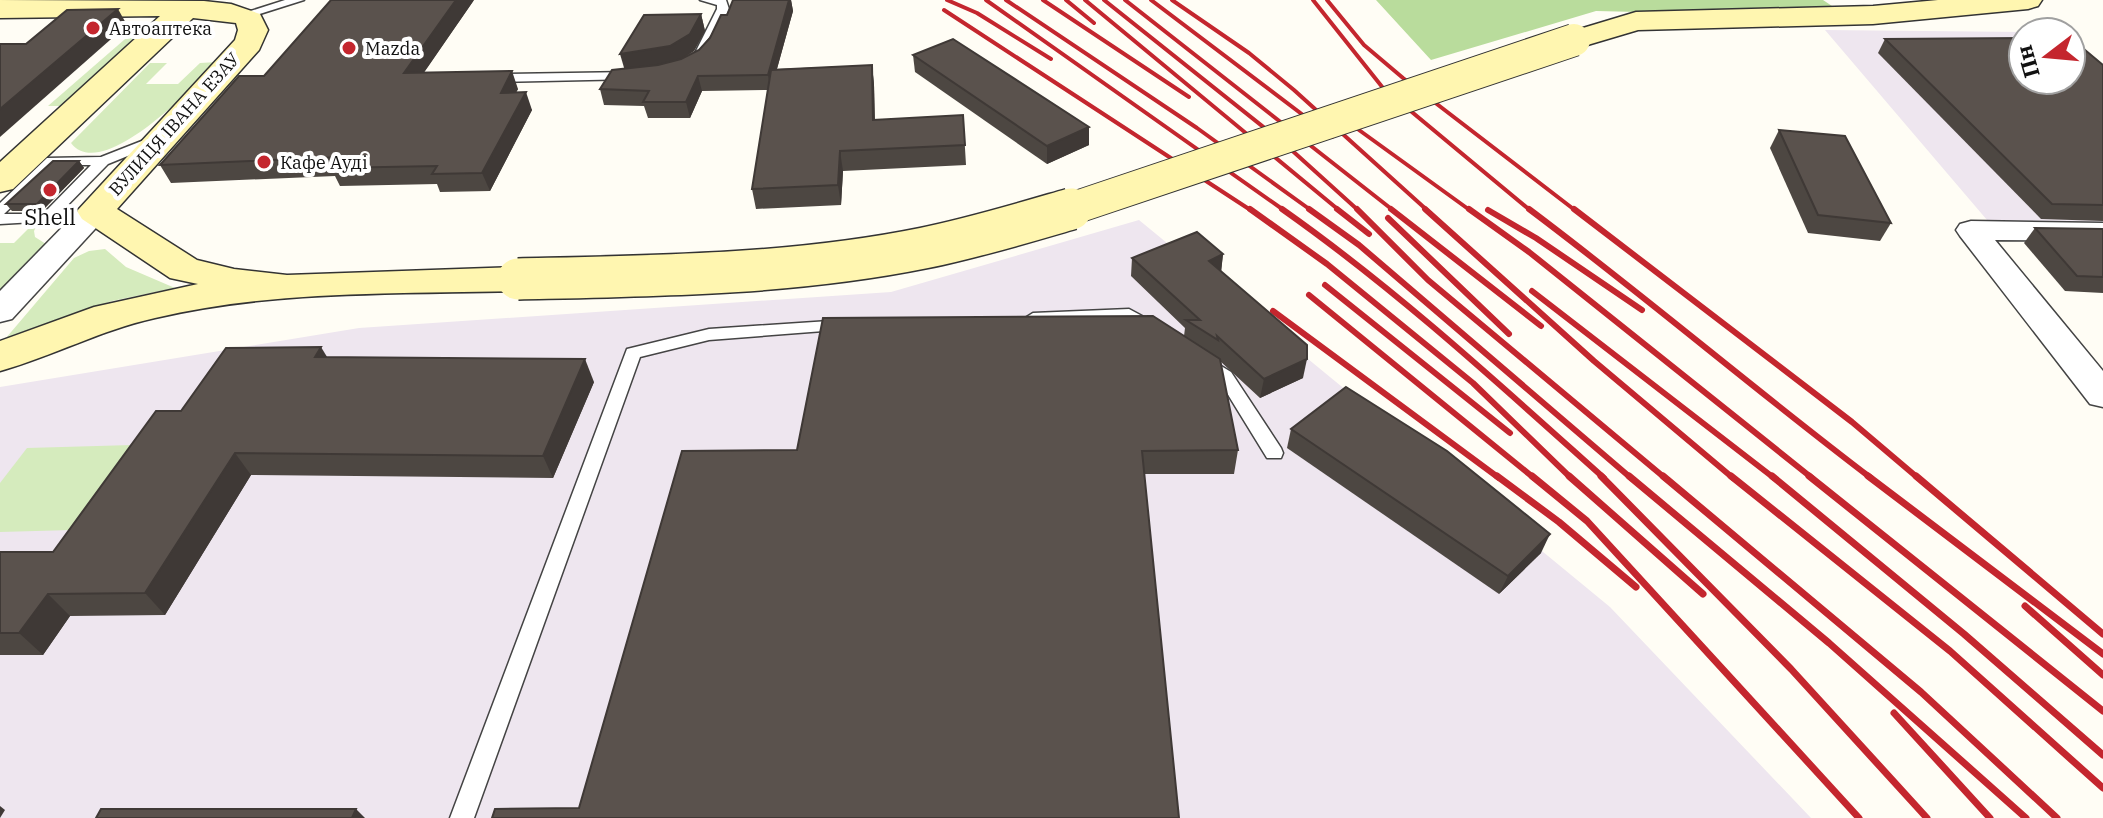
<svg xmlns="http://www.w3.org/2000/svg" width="2103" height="818" viewBox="0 0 2103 818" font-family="'IBM Plex Serif',serif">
<rect width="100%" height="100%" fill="#fffdf5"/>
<g fill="#eee6ef">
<path d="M1825,30L2024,32L2023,80H2071L2103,88V225L1987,220Z"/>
<path d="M1139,220L1610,607L1811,818H0V387L359,328L891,292Z"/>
</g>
<g fill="#d5ebbd">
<path d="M132,33L133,38L127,47L61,106H48Z"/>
<path d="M217,62C196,85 102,184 71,143L150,63H167L146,84H178L200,63Z"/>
<path d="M34,223H38L34,231L35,237L49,246L0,297V243H14Z"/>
<path d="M105,249L126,267L175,288L112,301L6,338L74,258L89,251Z"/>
<path d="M132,445L72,530L0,532V483L27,448Z"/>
</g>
<path fill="#b9dc9c" d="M1376,0H1823L1835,8L1681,13L1596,11L1431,60Z"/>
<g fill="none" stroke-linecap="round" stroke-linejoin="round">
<g stroke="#444" stroke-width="3">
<g id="lane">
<path d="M285,0H304L244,19L238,15Z"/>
<path d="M700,0H726L729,9L703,61L697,65L691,61L717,9V5Z"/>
<path d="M630,72L636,76L635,79L501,82L495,78L501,74Z"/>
<path d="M157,135L164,139L162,142L108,164L52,221L0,224V203L47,158L101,157ZM56,165H91L43,214H4Z"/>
<path d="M1129,309L1157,324L1159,328L1157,332H1145L1126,320L1033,323L1025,318L1033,313Z"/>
<path d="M844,320L852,325L850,329L709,340L640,357L474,818H450L627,349L709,329Z"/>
<path d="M1203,355L1231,372L1281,448L1283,453L1281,458H1267L1219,380L1194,361L1197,357Z"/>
</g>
</g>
<g stroke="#444" stroke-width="3">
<g id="street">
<path d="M95,202L106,205L110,211L106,217L12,319L0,322V291L84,205Z"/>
<path d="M1971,221L2103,223V241L1995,240L2103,371V407L2090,404L1960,236L1956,230L1960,224Z"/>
</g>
</g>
<g stroke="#333" stroke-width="3">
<g id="secondary">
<path d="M0,0L204,1L231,4L260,14L268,30L259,50L117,209L197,260L234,269L287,275L518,267L532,270L538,279L532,288L518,291C398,294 273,290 155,318C101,330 53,356 0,371V341L94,307L198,284L170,278L82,219L77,211L235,40L238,30L236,23L193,18L13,189L0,192V162L160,16L0,18Z"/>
<path d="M1938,0H2042L2038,6L2028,9L1873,24L1638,30L1574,49L1563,46L1559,40L1563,34L1636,12L1873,6Z"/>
</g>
</g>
<use href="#lane" fill="#fff" fill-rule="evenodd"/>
<use href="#street" fill="#fff" fill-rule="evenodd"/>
<use href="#secondary" fill="#fff6b0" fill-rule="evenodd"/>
<g stroke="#c4262e" stroke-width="4">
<path d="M947,0L977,13L1051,59"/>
<path d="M986,0L1285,211"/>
<path d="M1006,0L1197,128L1312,211"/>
<path d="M1043,0L1189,97"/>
<path d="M1066,0L1094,23"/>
<path d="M1085,0L1340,211"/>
<path d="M1104,0L1286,145L1359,211"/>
<path d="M1125,0L1394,211"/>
<path d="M1151,0L1332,137"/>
<path d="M1172,0L1249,53L1294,90L1428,211"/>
<path d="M1313,0L1383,88L1531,211"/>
<path d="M1327,0L1364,45L1403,78L1576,211"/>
<path d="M944,10L1252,211"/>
<path d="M1341,117L1471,211"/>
</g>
<g stroke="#c4262e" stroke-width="6">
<path d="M1250,209L1327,264L1473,383L1571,478"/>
<path d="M1282,209C1397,290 1499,384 1604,478"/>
<path d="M1309,209L1359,245L1631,478"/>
<path d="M1337,209L1369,234"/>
<path d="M1357,209L1428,280L1665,478"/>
<path d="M1391,209L1541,326"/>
<path d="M1425,209L1594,361L1733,478"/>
<path d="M1469,209L1529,252L1812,478"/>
<path d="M1529,209C1645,296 1755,390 1871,478"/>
<path d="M1574,209L1852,422L1918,478"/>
<path d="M1488,210L1536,238L1642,310"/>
<path d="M1388,218L1509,334"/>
<path d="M1325,285L1510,433"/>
<path d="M1532,291L1774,478"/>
<path d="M1309,295L1534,478"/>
<path d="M1273,311L1499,478"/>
</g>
<g stroke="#c4262e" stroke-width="7">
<path d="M1497,476L1559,522L1636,587"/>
<path d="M1532,476L1587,521L1859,818"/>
<path d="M1569,476L1703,594"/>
<path d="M1601,476L1791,669L1927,818"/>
<path d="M1629,476L1829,643L2026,818"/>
<path d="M1663,476L1921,692L2057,818"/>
<path d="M1731,476L1950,651L2103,788"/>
<path d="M1772,476L1964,634L2103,755"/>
<path d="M1809,476L2103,711"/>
<path d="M1868,476L2103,654"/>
<path d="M1916,476L2103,634"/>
<path d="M2025,606L2103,675"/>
<path d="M1894,713L1990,818"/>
</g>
<g stroke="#333" stroke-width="34" stroke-linecap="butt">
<path id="secondary-bridge-far1" d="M1065,211L1574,40"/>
</g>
<g stroke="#333" stroke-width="44" stroke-linecap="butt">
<path id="secondary-bridge" d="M518,279C653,276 791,275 924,248C974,238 1023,223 1071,209"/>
</g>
<use href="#secondary-bridge-far1" stroke="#fff6b0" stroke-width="32"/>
<use href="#secondary-bridge" stroke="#fff6b0" stroke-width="41"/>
</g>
<g fill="#4d4742">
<path d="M474,0L424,72L518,89L516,92L532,110L490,191L440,192L437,184L340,186L335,176L171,183L160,165Z"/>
<path d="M733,0H791L793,11L777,69L872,65L874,85L875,120L963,115L966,165L843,171L841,205L756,209L752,189L768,90L702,91L690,118H648L644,106L604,105L600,89L701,14L705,31L694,51L680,60L699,50L727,15Z"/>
<path d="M1885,39L2103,65V221L2041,219L1878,53Z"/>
<path d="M913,55L1089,127V145L1047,164L915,72Z"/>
<path d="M1779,130L1891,223L1880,241L1808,233L1770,148Z"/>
<path d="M79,161L84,168L42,211H12L6,204Z"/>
<path d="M2035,228L2103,229V293L2065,291L2024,243Z"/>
<path d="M1223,254L1221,271L1303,378L1260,398L1220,361L1238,450L1234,474H1144L579,808L797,450L1184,336L1185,328L1131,276L1132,258Z"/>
<path d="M327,357L594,382L553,478L251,475L165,615L70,616L43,655H0V552H53L181,411Z"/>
<path d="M1291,429L1541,553L1499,594L1287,448Z"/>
</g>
<g fill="#3f3936">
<path d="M456,0H474L412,90L404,73Z"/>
<path d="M789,0H791L793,11L771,90L768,75Z"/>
<path d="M118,9L127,25L0,137V109Z"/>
<path d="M701,14L705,31L694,51L674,63L625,71L620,54Z"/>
<path d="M872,65L874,85L875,140L873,120Z"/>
<path d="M512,71L518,89L507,110L501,93Z"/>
<path d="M698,76L702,91L690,118L686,102Z"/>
<path d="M526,92L532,110L490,191L482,173Z"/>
<path d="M1089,127V145L1047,164V146Z"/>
<path d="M840,151L843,171L841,205L838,185Z"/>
<path d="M79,161L84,168L42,211L37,204Z"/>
<path d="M1223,254L1221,273L1209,261Z"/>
<path d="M321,347L335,370L315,357Z"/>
<path d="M585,359L594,382L553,478L543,456Z"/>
<path d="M1307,359L1303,378L1260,398L1264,379Z"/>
<path d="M235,453L251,475L165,615L145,593Z"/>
<path d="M1550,534L1541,553L1499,594L1508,576Z"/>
<path d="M48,594L70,616L43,655L19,633Z"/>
<path d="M0,806L5,810L0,818Z"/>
<path d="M356,809L365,818H352Z"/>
</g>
<g fill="#5a524d" stroke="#3f3936" stroke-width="2">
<path d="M331,0H456L404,73L512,71L501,93L526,92L482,173L432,174L437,166L331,168L339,157L160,165L239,76H264Z"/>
<path d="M733,0H789L768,75L698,76L686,102H643L649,91L600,89L612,70L658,65L681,59L699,50L710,38L721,15H727Z"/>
<path d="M118,9L0,109V44H26L67,10Z"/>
<path d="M701,14L690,34L670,46L620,54L644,15Z"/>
<path d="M2023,38V80H2071V41L2078,44L2103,65V205L2052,204L1885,39Z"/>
<path d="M953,39L1089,127L1047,146L913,55Z"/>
<path d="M872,65L873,120L963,115L965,145L840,151L838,185L752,189L771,70Z"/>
<path d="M1779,130L1845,136L1891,223L1818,215Z"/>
<path d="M53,161H79L37,204H6Z"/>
<path d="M2035,228L2103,229V277L2077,276Z"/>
<path d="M1197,232L1223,254L1209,261L1307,345V359L1264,379L1217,336L1218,340L1186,320H1200L1132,258Z"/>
<path d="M1153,316L1220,359L1238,450L1142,451L1179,818H492L495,809L579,808L682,451L797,450L823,318Z"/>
<path d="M321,347L315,357L585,359L543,456L235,453L145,593L48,594L19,633H0V552H53L156,411H181L226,348Z"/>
<path d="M1346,387L1447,451L1550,534L1508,576L1291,429Z"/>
<path d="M101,809H356L352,818H96Z"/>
</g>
<g fill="#c4262e" stroke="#fff" stroke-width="3">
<circle cx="93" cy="28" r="8"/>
<circle cx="349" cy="48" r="8"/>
<circle cx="264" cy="162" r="8"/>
<circle cx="50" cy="190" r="8"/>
</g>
<g text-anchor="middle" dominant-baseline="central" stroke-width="8" stroke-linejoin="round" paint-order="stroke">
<g font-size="18" fill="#111" stroke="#fff" text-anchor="start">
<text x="109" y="28">Автоаптека</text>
<text x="365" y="48">Mazda</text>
<text x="280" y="162">Кафе Ауді</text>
</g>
<g font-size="18" fill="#111" stroke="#fff">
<text transform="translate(174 124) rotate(-48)">ВУЛИЦЯ ІВАНА ЕЗАУ</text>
</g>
<g font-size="22" fill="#111" stroke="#fff">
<text x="50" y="216">Shell</text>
</g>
</g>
<g transform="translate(2047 56) rotate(254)"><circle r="38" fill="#ffffff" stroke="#a0a0a0" stroke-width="2"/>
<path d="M0-6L14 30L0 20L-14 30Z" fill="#c4262e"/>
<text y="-12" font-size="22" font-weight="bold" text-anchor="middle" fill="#111111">Пн</text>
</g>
</svg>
